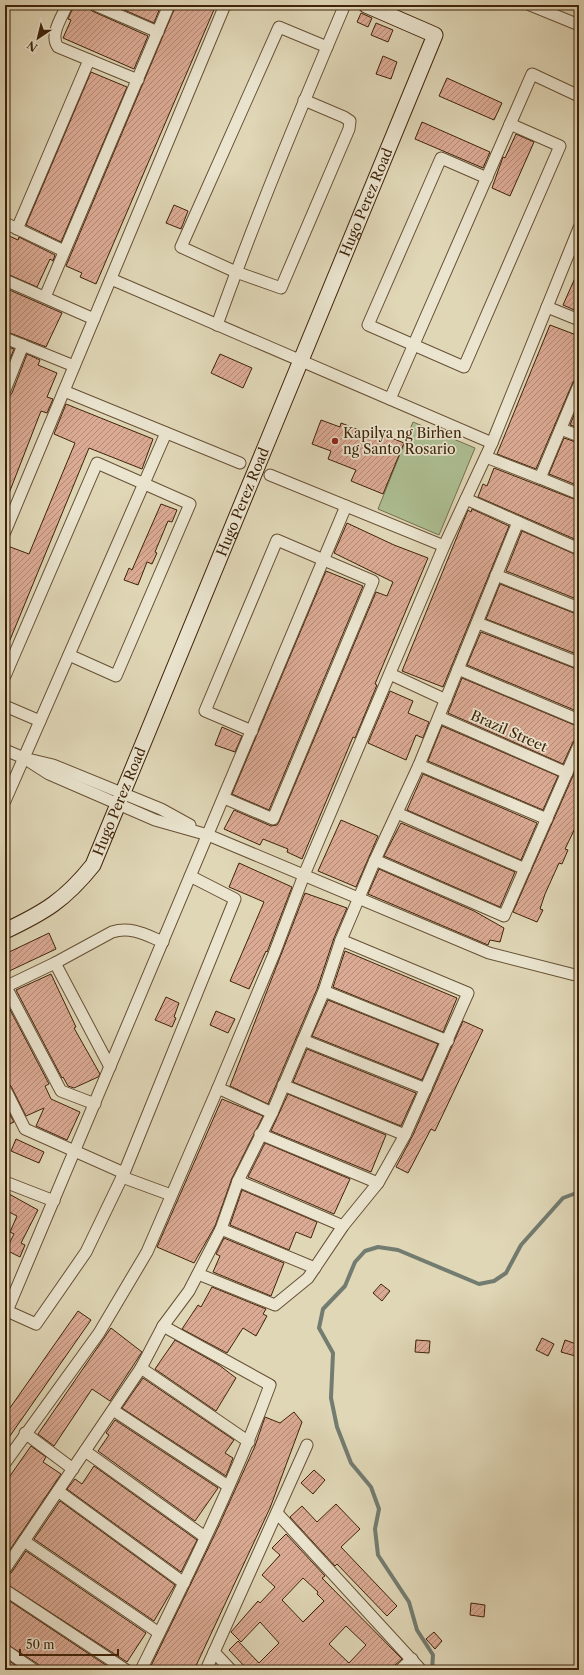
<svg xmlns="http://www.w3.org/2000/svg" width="584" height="1675" viewBox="0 0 584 1675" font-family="'Libre Caslon Text',serif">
<defs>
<pattern id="building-hatch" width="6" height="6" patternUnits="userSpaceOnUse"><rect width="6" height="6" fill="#dbaa94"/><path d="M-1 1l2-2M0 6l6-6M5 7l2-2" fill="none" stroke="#b38a77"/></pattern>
</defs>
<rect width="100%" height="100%" fill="#e0d7b7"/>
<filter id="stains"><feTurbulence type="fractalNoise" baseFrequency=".005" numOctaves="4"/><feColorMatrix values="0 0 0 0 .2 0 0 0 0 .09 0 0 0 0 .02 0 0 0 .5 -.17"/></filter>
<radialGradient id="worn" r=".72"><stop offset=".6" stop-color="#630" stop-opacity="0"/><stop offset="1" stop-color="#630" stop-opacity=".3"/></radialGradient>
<path fill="#adbf92" stroke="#76714d" d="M413,422L475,448L439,535L378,509Z"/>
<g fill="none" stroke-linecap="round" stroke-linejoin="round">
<g stroke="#737c70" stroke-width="4">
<path d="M579,1120L576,1127L579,1144"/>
<path d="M432,1670L433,1655L417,1630L409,1602L378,1555L375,1529L379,1509L371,1487L351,1463L337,1427L331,1398L333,1353L319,1328L323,1309L345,1286L355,1262L365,1251L378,1247L398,1250L479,1284L494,1281L506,1273L521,1245L563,1198L579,1192"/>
</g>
</g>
<g fill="url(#building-hatch)" stroke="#3f2308" fill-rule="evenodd">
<path d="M74,5H88L92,11L148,36L134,69L63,38L71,20L68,19Z"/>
<path d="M113,5H161L154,23Z"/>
<path d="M176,5H216L96,284L80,277L82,273L66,266Z"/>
<path d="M361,13L372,18L368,27L357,22Z"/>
<path d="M376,23L393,30L388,42L371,35Z"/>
<path d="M383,56L397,62L391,79L376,74Z"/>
<path d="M91,72L127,87L61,242L26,225Z"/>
<path d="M447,78L502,103L494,120L439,96Z"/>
<path d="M422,122L490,152L483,168L415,139Z"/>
<path d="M516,134L534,142L510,196L492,188L503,157L505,158Z"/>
<path d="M174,205L188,211L181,229L166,223Z"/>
<path d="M5,234L18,240L19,237L55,255L53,261L50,259L37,287L5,273Z"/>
<path d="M579,269V312L563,305Z"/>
<path d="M5,288L62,313L46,347L5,331Z"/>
<path d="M550,325L579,336V378L573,382L536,469L497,454Z"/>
<path d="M5,346L14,349L8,364L5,363Z"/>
<path d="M27,354L40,360L38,365L57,373L47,397L53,399L47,413L41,411L6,501L5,402L12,393Z"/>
<path d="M220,354L252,368L243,388L211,373Z"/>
<path d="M579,403V428L570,425Z"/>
<path d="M66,404L153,439L142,469L89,448L5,652V545L29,554L75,443L54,434Z"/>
<path d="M321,420L340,427L341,423L370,434L372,430L404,443L383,494L351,481L356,470L328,459L331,451L312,444Z"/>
<path d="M564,438L579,443V486L549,474Z"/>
<path d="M494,468L579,501V541L478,497L483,484L487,486Z"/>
<path d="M161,504L177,510L172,522L168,521L155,552L157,553L152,564L147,562L138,585L124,580L129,568L132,570Z"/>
<path d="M472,509L509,526L443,687L402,671L468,510L471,512Z"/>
<path d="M347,523L394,545L428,558L375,684L377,685L355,738L353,737L302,859L287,852L288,849L263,839L260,845L224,829L234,810L271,826L277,825L279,822L376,592L387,596L393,582L334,553Z"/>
<path d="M522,531L579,556V600L506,571Z"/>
<path d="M326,571L363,586L269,810L232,794Z"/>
<path d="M500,584L579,615V655L486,619Z"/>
<path d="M481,632L579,670V712L467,665Z"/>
<path d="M462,678L579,727V738L573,742L563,764L448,713Z"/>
<path d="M390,691L413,701L408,713L429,722L423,738L416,735L406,760L368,743Z"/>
<path d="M442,726L558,776L543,810L428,761Z"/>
<path d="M222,727L242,736L235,752L215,745Z"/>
<path d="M579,762V820L565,849L568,850L562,864L559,863L545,894L540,909L543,910L537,922L513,912Z"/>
<path d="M423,774L537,823L521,860L407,810Z"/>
<path d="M341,820L378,836L356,887L318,871Z"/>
<path d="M401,823L515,872L500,907L384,856Z"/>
<path d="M239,863L292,887L267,952L266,951L249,989L230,981L264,902L229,887Z"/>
<path d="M379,869L474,911L504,928L500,942L490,940L488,945L368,894Z"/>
<path d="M305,893L347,908L334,938L317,989L268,1104L230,1086Z"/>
<path d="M49,933L56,949L5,973V954Z"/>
<path d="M345,951L457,998L443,1032L333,987Z"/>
<path d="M51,974L76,1027L74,1028L100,1074L98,1077L74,1088L68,1086L63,1077L62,1078L16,990Z"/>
<path d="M166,997L179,1003L174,1017L176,1018L172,1027L155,1020Z"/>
<path d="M5,1000L49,1084L45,1086L51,1099L80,1112L67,1140L36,1126L44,1108L26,1116L11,1086L5,1082Z"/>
<path d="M328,1000L438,1044L422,1080L312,1036Z"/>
<path d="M216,1011L235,1019L228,1033L210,1025Z"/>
<path d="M463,1021L483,1030L435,1131L431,1129L408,1173L396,1167L413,1135Z"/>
<path d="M307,1049L416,1093L401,1126L293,1082Z"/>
<path d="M288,1094L386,1135L371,1172L271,1131Z"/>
<path d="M222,1099L263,1116L232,1178L215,1226L194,1263L157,1247Z"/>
<path d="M5,1105L14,1122L5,1126Z"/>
<path d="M16,1139L44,1152L39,1163L11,1151Z"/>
<path d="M265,1143L350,1179L334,1214L248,1177Z"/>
<path d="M242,1190L317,1222L311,1238L296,1232L289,1250L230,1225Z"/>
<path d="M9,1194L38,1210L21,1243L25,1245L20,1257L6,1250L14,1234L10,1232L17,1216L5,1210V1203Z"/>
<path d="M224,1238L284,1263L271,1296L213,1272L220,1256L216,1254Z"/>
<path d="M381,1284L390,1291L382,1301L373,1293Z"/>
<path d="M212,1287L266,1309L263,1314L267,1316L256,1336L243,1328L227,1353L182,1329L198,1305L201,1307Z"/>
<path d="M78,1311L91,1320L5,1443V1415Z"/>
<path d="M111,1328L142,1352L110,1401L92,1389L54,1446L38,1434Z"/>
<path d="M542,1338L554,1344L548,1356L536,1350Z"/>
<path d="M175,1340L219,1365L236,1378L216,1411L155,1369Z"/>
<path d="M416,1340L430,1341L429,1353L415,1352Z"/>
<path d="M565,1340L579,1345V1357L561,1352Z"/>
<path d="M143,1378L234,1440L225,1453L233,1458L226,1476L122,1408Z"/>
<path d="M294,1412L302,1422L270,1508L194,1670H149L216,1532L255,1446L265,1417L280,1423Z"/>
<path d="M115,1420L218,1488L195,1521L98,1451L109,1435L106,1433Z"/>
<path d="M31,1446L46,1457L43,1462L61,1474L5,1557V1483Z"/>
<path d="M94,1466L197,1540L181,1572L67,1489L75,1479L82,1484Z"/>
<path d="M314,1470L325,1480L313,1494L301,1483Z"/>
<path d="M60,1501L175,1585L154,1621L34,1539Z"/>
<path d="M336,1504L360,1529L341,1547L397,1606L387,1616L337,1564L335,1566L290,1517L302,1506L317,1522Z"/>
<path d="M286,1534L325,1576L322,1578L402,1659L395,1665L393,1670H248L229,1650L238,1641L259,1663L279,1643L260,1622L241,1642L231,1632L258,1601L260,1603L275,1587L262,1575L280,1555L272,1548ZM303,1578L318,1592L317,1594L324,1601L303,1622L282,1600ZM346,1626L366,1645L349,1663L329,1644Z"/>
<path d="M26,1551L146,1633L127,1662L5,1583V1576L11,1573Z"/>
<path d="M5,1598L113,1670H41L38,1664L5,1643Z"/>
<path d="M471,1603L485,1605L484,1617L470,1615Z"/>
<path d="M434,1632L442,1641L435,1649L426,1639Z"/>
<path d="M5,1658L22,1670H5Z"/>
</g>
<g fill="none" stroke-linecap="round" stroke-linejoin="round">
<g stroke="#675034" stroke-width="13">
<g id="street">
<path d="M67,5C62,17 49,35 58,47L138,80"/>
<path d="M95,5L158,32"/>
<path d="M530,5L579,25"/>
<path d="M304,100L344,117L350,121L349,129L281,288L236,272L181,247L279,27L327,47"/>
<path d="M487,178L441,158L368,325L464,367L560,146L510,124"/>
<path d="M5,223L64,251"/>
<path d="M17,229L89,60"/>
<path d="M111,279L492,443"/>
<path d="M5,280L94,319"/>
<path d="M45,297L169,5"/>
<path d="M547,307L579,320"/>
<path d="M217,325C255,218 299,113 343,9"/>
<path d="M5,338L74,366"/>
<path d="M579,385L540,478L579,494"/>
<path d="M5,390L23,345"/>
<path d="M64,391L240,463"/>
<path d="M390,399L532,74L579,96"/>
<path d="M561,429L579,436"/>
<path d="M486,457L540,478"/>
<path d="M270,475L444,546"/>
<path d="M466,499L518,522"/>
<path d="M5,532L225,5"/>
<path d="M496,575L579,608"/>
<path d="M478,623L579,663"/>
<path d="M458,669L579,720"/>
<path d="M390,674L446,700"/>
<path d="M5,676L97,463L190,504L116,676L69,655"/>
<path d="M5,706L40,721"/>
<path d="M439,717L567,773"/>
<path d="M5,750L24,758L49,774L155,820L208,835L489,953L579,976"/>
<path d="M32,760L53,765L161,809L190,825"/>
<path d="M419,765L547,819"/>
<path d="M224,798L273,819L373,581L277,540L205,711L252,731"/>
<path d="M5,801L166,433"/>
<path d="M397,813L525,869"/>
<path d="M375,860L504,916L579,745"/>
<path d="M190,876L235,899L124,1173L86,1252L36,1324L7,1311C120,1043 233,775 346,506"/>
<path d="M55,963L110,1067"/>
<path d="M5,987L55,963L112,932C131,926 146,935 163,942"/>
<path d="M6,987L61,1091L95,1104"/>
<path d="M324,991L448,1041"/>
<path d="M303,1040L426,1089"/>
<path d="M283,1085L405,1135"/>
<path d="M218,1088L272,1113"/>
<path d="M5,1089L25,1129L124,1173"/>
<path d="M260,1134L378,1183"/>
<path d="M122,1177L171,1195"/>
<path d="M238,1181L343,1226"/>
<path d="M5,1182L54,1201"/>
<path d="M221,1229L315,1268"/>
<path d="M198,1274L275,1305L308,1278L343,1226L378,1183L405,1135L468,993L341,940"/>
<path d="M141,1368L249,1442"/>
<path d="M113,1410L228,1486"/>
<path d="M25,1433L73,1469"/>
<path d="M85,1451L205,1537"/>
<path d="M5,1463L99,1333L147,1252L218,1088L274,954L304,875L444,546L492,443L579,228"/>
<path d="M58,1491L184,1583"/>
<path d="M277,1513L421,1670"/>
<path d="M24,1541L159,1633"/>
<path d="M5,1569L141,1368L163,1326L189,1291L221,1229L238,1181L272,1113L324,991L341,940L375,860L419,765L518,522L579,549"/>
<path d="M5,1590L126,1670"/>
<path d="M5,1650L34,1670"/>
<path d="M214,1652L231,1670"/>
<path d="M141,1670C187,1577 234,1483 270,1385L163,1326"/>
<path d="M206,1670L307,1445"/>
<path d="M400,1670L412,1659"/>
</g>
</g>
<g stroke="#3f2308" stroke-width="17">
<g id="secondary">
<path id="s1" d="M5,931C45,912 65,900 93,865L435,35L366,5"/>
</g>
</g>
<use href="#street" stroke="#ebe5d0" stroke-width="11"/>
<use href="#secondary" stroke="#ebe5d0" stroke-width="15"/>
</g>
<circle fill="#8f2418" stroke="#ebe5d0" stroke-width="1.5" cx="335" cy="441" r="4"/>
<g text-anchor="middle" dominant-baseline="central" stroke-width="3.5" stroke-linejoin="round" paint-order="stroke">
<g font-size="14" fill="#3f2308" stroke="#ebe5d0">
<text stroke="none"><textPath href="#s1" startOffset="828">Hugo Perez Road</textPath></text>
<text stroke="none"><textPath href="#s1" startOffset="504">Hugo Perez Road</textPath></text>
<text transform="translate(509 731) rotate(24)">Brazil Street</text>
<text stroke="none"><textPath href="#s1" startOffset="180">Hugo Perez Road</textPath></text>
</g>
<g font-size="14" fill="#3f2308" stroke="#ebe5d0" text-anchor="start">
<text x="343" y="433">Kapilya ng Birhen<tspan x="343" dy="16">ng Santo Rosario</tspan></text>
</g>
</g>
<rect width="584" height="1675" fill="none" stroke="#e0d7b7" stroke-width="20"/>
<rect x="6" y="6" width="572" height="1663" fill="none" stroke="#3f2308" stroke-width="2"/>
<rect x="10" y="10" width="564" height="1655" fill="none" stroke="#3f2308"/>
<g transform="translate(38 38) rotate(215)" stroke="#ebe5d0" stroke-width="3" paint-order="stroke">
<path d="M0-3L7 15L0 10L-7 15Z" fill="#3f2308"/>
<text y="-6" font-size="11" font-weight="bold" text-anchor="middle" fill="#3f2308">N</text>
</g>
<path d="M20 1649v6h98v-6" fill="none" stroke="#3f2308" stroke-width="2"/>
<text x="26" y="1649" font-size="12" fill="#3f2308" stroke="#ebe5d0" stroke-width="3" paint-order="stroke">50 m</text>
<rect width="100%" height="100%" filter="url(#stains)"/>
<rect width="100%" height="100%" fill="url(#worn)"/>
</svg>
